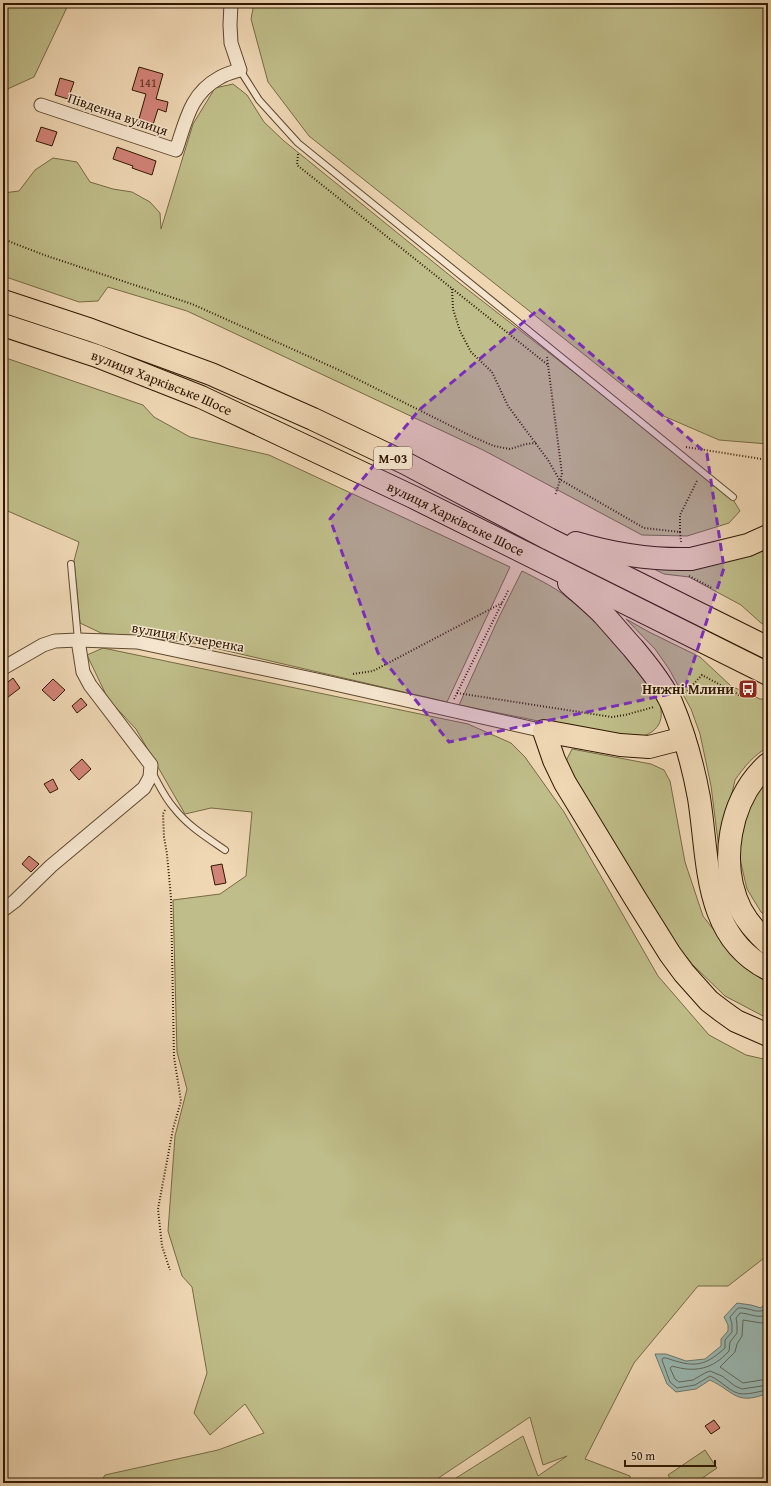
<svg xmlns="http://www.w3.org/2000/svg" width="771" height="1486" viewBox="0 0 771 1486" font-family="'Gentium Book Plus',serif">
<rect width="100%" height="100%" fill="#efd7b4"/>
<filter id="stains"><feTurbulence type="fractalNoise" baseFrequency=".005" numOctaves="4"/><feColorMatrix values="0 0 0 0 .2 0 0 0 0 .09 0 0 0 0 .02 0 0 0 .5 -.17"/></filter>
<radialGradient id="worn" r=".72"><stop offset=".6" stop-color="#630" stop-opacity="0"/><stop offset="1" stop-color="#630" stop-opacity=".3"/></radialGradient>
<g fill="#bfbd89" stroke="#776a45">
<path d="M3,3H69L34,77L3,91Z"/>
<path d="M254,3H768V444L719,440L659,414L309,136L268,82L251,19Z"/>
<path d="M233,84L247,95L264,122L284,141L458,282L729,493L740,511L729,523L687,536L642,535L483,450L187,311L108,287L98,301L79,302L3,276V193L19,191L35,170L53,158L77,162L90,182L113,189L132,192L150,202L160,213L161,229L193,124L215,88Z"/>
<path d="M3,357L143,405L154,417L190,437L269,455L510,567L447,702L193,643L101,633L80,623L74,561L79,542L3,509Z"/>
<path d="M768,539V626L761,623L741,605L689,577L664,574L640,562Z"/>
<path d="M522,571C534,577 546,583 557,590C580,606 704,710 646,735C641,738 620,737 613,737C597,735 579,730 563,726C528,719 494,712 459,705L499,617Z"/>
<path d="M626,619L649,632L700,657L731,686L760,699H768V747C754,755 744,767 735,780L719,849L711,786L700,734L691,709L669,669L655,649Z"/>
<path d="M103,648L468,724L511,743L525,757L564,812L658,976L709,1035L746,1055L768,1060V1255L728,1286H698L634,1363L585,1459L630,1476L631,1483H448L523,1436L538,1476L567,1456L543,1465L530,1417L431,1483H322L320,1478L312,1483H100L105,1475L218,1450L264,1433L245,1404L210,1435L194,1413L207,1373L192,1287L182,1276L168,1231L175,1136L187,1089L177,1052L173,900L220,894L246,876L252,812L211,808L185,814L136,729L108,699L87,655Z"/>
<path d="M572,749L651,764L664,770L670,781L685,862L703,916L731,952L760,978L768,981V1018L763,1016L725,996L693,965L672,939L564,765Z"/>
<path d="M768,773V918L761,912L747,889L739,855L741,823Z"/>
<path d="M705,1450L717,1468L695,1483H673L668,1475Z"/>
</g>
<path fill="#9ab8b2" stroke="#6f786b" d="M768,1299V1393C736,1406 735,1392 710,1380L696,1389L676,1392L667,1384L655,1354H666L686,1361L705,1359L721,1346V1339L728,1331V1325L724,1317L737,1303L751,1305L761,1308Z"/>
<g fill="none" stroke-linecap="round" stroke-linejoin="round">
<g stroke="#64685a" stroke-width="1">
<path d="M768,1306C760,1317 751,1307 738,1308L730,1317L732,1324V1332L725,1340V1348C703,1368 693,1367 666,1358H663L662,1360L670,1382L677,1388L695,1385L710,1376C721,1380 731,1394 743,1394C752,1394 760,1391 768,1390"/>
<path d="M768,1314C759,1320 750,1313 740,1313L736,1318L737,1324V1333L730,1342L729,1351C713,1369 695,1373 672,1366L670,1368L675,1379L679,1382L693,1380L705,1373L710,1371L722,1376L735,1386L742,1389L768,1385"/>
<path d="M768,1321L761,1323L743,1320L742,1336L737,1344L735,1352L720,1367L743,1383L768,1379"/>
</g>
</g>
<g fill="#d28378" stroke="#2f1801">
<path d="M139,67L163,74L156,99L168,102L166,112L158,109L151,131L137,126L146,94L132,90Z"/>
<path d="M60,78L74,82L68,99L55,95Z"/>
<path d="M41,127L57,132L52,146L36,141Z"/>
<path d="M117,147L156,161L152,175L132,168L133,166L113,159Z"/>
<path d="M13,678L20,688L3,701V686Z"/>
<path d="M53,679L65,690L54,701L42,690Z"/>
<path d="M81,698L87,705L77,713L72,706Z"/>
<path d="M82,759L91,769L79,780L70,770Z"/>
<path d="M53,779L58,789L50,793L44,784Z"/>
<path d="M29,856L39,864L31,872L22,864Z"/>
<path d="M222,864L226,883L215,885L211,866Z"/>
<path d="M714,1420L720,1428L711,1434L705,1426Z"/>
</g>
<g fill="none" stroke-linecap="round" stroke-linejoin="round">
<g stroke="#5f482e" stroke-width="8">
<g id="lane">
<path d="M240,70L259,100L298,143L733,497"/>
<path d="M71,564L78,640"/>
<path d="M153,774C159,785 165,798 174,808C188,826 206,837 225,850"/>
</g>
</g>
<g stroke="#5f482e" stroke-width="15">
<g id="street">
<path d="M41,105L176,150C186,121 190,94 219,78C225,74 233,72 240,70L231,43L230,25L231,3"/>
<path d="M3,668L43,645L55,641L78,640L137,642L317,680L544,731"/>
<path d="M3,910L15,901L51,866L144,788L150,777L151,765L90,685L83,672L78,640"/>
</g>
</g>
<g stroke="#2f1801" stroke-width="24">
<g id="highway">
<path d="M3,301L91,330L211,374L313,419L405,463L549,539L768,648"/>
<path id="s1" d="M3,325L97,356L201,397L413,497L768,674"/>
<path d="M576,543C613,554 652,560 691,559L748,545L768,536"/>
<path d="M569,583C580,593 592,603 603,614C613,625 623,637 633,648C647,665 661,682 671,702C684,733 693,765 699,798C709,860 703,936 768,969"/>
<path d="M684,738L649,747L620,745L544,731L554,760L565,783L635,898L670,954L684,973L709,1001L722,1011L736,1021L768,1035"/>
<path d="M768,764C729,799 718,864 741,910C748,923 757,933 768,943"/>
</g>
</g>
<g stroke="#2f1801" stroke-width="2" stroke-dasharray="1 2" stroke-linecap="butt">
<path d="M298,154L297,165L548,365"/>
<path d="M3,239L44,255L192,304L339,370L473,437L494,446L510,449L526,444L536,443"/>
<path d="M452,289L453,309L460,331L471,352L492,372L508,406L548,460L559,479L644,528L680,532L681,542"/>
<path d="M547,357L562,474L555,496"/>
<path d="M686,447L768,460"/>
<path d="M680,532V515L697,481L696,480"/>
<path d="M689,576L712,588"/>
<path d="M353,674L373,671L502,603"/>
<path d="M457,693L612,717L625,715L654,707"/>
<path d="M685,693L702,675L741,696"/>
<path d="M454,699L509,589"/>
<path d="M165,810L163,814L164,837L167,854L171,898L174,1057L181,1101L173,1129L158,1209L162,1246L170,1270"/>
</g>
<use href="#lane" stroke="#f5e5ce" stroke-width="6"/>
<use href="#street" stroke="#f5e5ce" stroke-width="13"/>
<use href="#highway" stroke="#efd7b4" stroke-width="22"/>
</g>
<path fill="#7b2cbf" fill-opacity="0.2" stroke="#7b2cbf" stroke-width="3" stroke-dasharray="8 5" stroke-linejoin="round" d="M539,309L707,454L724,568L684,691L449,742L378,653L330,519L419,410Z"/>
<defs>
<g id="bus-square" transform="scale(1)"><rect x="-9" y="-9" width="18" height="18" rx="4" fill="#8f2418" stroke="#f5e5ce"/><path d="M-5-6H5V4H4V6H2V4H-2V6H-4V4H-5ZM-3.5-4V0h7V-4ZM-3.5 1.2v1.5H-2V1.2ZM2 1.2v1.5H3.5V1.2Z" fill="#fff"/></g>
</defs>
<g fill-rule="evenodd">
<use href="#bus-square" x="748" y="689"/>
</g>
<g text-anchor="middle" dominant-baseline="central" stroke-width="3" stroke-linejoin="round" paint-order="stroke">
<g font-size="12" fill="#58331f">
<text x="148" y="82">141</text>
</g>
<rect fill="#f5e5ce" stroke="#6a563e" stroke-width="1" x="374" y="447" width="38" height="22" rx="3"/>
<g font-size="13" font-weight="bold" fill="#2f1801">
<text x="393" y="458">М-03</text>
</g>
<g font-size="14" fill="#2f1801" stroke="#f5e5ce">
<text transform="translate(118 114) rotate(19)">Південна вулиця</text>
<text stroke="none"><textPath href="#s1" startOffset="169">вулиця Харківське Шосе</textPath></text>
<text stroke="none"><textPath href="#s1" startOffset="493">вулиця Харківське Шосе</textPath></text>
<text transform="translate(188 637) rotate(10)">вулиця Кучеренка</text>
</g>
<g font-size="14" font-weight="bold" fill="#2f1801" stroke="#f5e5ce" text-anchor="end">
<text x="734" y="689">Нижні Млини</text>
</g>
</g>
<rect width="771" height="1486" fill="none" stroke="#efd7b4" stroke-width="16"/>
<rect x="4" y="4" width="763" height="1478" fill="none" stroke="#2f1801" stroke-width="2"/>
<rect x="8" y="8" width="755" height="1470" fill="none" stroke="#2f1801"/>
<path d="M625 1460v6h90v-6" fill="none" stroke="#2f1801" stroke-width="2"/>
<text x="631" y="1460" font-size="12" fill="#2f1801" stroke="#f5e5ce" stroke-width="3" paint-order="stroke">50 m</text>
<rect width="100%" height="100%" filter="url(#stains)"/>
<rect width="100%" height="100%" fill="url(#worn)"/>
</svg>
